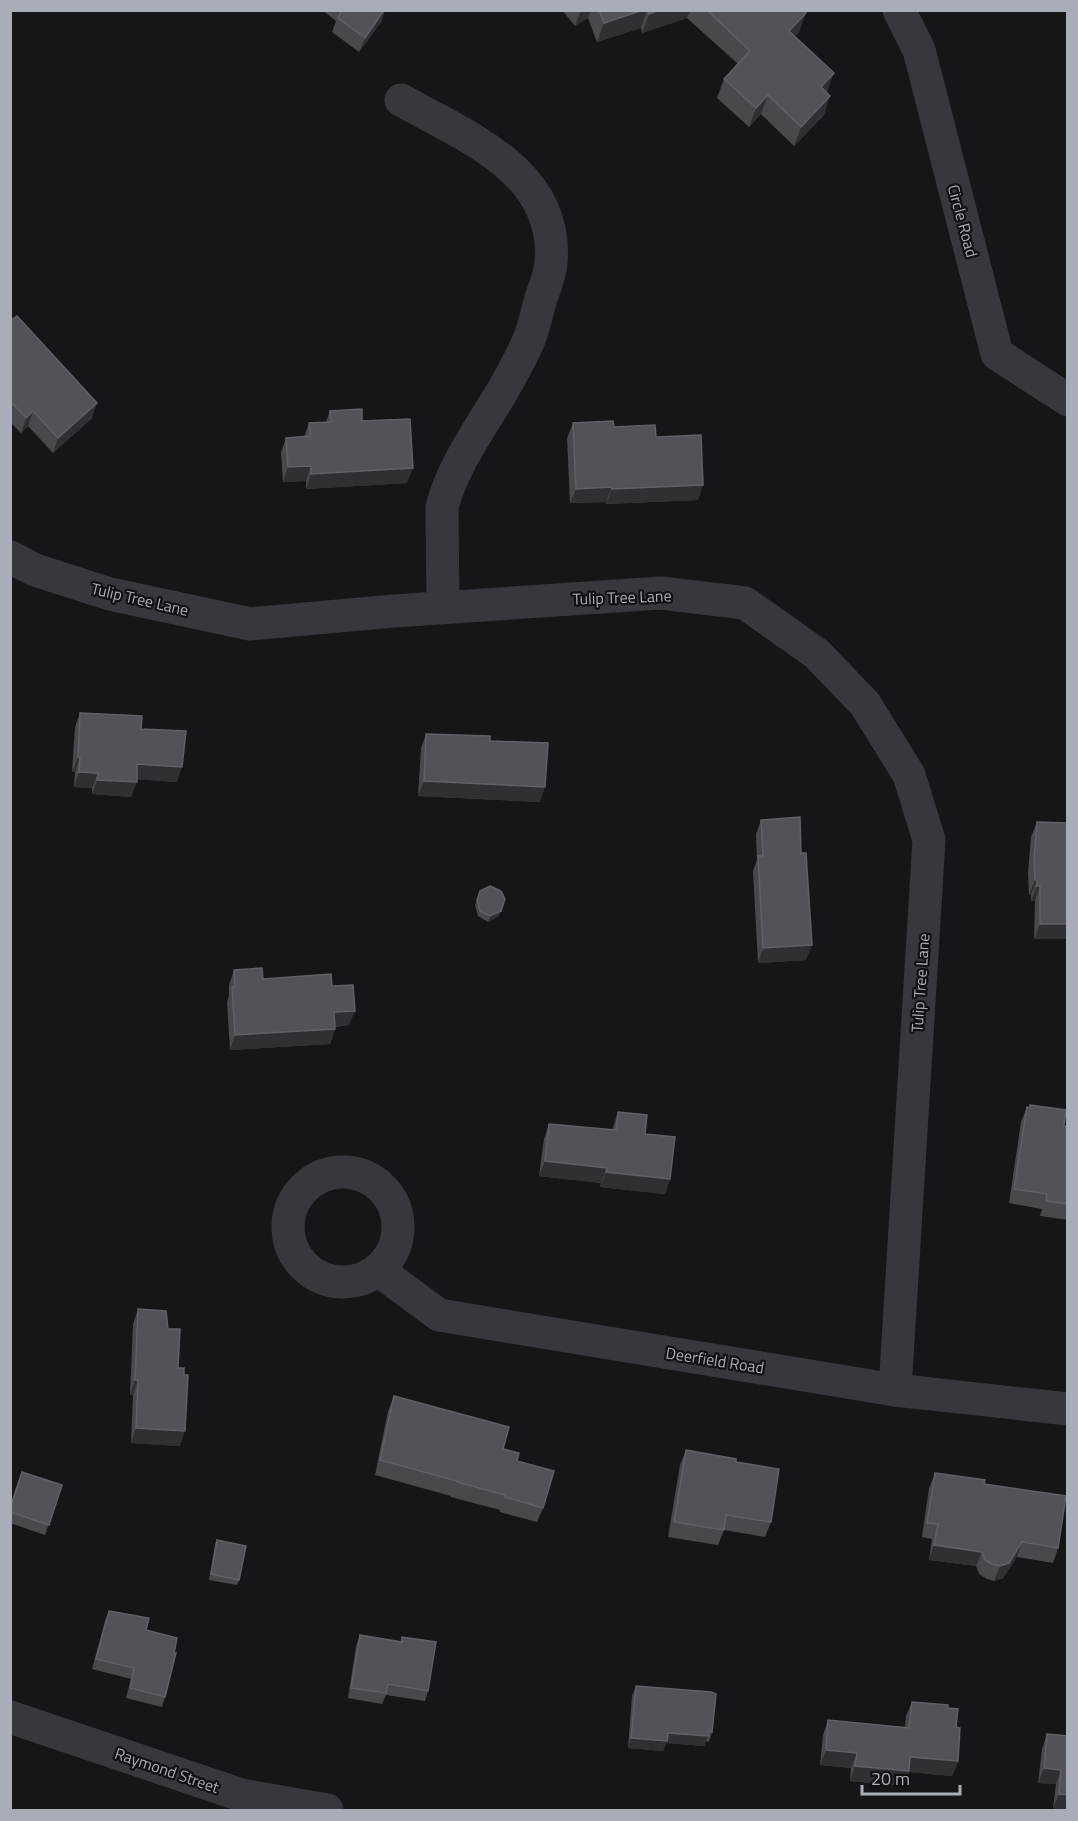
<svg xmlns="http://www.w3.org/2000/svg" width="1078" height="1821" viewBox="0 0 1078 1821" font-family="'Titillium Web',sans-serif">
<rect width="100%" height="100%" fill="#161618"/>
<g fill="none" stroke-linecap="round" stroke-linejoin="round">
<g stroke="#37383d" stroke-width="33">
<path d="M899,10L919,50L997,354L1068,400"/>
<path d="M401,100C467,137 559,172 551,263C550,275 545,287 541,298C537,312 534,328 528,342C521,358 512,374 503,390C481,427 453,465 442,507L443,607"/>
<path d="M10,557L35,570L110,594L250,624L394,611L661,593L745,603L817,654L865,704L909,775L929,840L895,1390"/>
<circle cx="343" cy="1227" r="55"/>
<path d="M378,1270L439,1315L895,1390L1068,1409"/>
<path d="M10,1717L241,1795L327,1810"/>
</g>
</g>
<g fill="#47494d">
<path d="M322,10H385L381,22L359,52L332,32L336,21Z"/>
<path d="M562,10H804L799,32L795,36L827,92L824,115L794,146L761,114L749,127L717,98L724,79L738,64L687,18L642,33L641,28L597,42L588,18L575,26Z"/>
<path d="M10,321L92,418L53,453L28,426L21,433L10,422Z"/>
<path d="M330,411L407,483L306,489V481L283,482L281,452L286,438L304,437L309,423L326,422Z"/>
<path d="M573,423L614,427L656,437L698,500L606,504V502L570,503L567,438Z"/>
<path d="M80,713L141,729L177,782L137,779L131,797L92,794V788L74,787L75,772H72L75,727Z"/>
<path d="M426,734L490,741L540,802L418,796L421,748Z"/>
<path d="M761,820L806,960L758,963L753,871L757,860L756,834Z"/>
<path d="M1037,822L1068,939H1034L1035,901H1031V895H1029L1028,873L1031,837Z"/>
<path d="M480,891L499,916L488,922L478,916L475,905Z"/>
<path d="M234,970L263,979L332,986L349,1025L335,1027V1029L330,1044L230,1050L227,1002L229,996V985Z"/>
<path d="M1030,1105L1064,1126L1068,1127V1220L1040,1216L1042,1209L1009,1203L1021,1122L1027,1107L1029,1108Z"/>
<path d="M618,1112L645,1134L670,1179L665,1194L600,1187L601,1183L539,1176L544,1139L549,1124L612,1130Z"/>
<path d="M138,1309L168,1329L180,1446L131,1443L133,1395H130L133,1324Z"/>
<path d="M394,1396L503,1449L517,1461L543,1508L537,1522L500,1512V1510L451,1497V1496L375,1475L388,1411Z"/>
<path d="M686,1450L736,1462L771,1522L765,1537L724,1530L718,1545L668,1537L680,1465Z"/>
<path d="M935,1473L984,1484L1058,1548L1053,1563L1017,1557L1003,1578L994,1581L987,1579L979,1574L976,1566L929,1560L932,1539L922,1537L929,1488Z"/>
<path d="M62,1485L45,1535L10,1523V1507Z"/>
<path d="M217,1540L239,1580L237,1585L209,1580L215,1545Z"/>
<path d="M109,1611L146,1630L165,1697L162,1707L126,1698L131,1679L92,1669L105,1621Z"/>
<path d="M360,1635L400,1642L402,1637L428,1691L425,1701L386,1695L382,1704L348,1698L356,1646Z"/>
<path d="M636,1686L712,1732L709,1742L706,1741L704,1746L666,1743L663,1751L628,1748L632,1696Z"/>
<path d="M912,1702L948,1708L956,1727L958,1761L952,1776L909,1772L904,1786L850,1781L851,1768L820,1765L823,1735L828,1720L905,1727L906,1716Z"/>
<path d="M1047,1734L1068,1736V1810L1053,1808L1056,1784L1038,1783L1042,1749Z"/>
</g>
<g fill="#2f3033">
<path d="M384,10H385L381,22L359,52L365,38Z"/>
<path d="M581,10H591L588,18L575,26Z"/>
<path d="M643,10H647L641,28L597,42L604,23Z"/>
<path d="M660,10H690L687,18L642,33L649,14Z"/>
<path d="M806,13L799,32L782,50L789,31Z"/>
<path d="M834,73L827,92L821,87Z"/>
<path d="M768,95L761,114L749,127L756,108Z"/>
<path d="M830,96L824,115L794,146L801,127Z"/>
<path d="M97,403L92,418L53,453L58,438Z"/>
<path d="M33,411L28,426L21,433L26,418Z"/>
<path d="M311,466L306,481L283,482L288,467Z"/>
<path d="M413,468L407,483L306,489L311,474Z"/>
<path d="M703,485L698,500L606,504L612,489Z"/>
<path d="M612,487L606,502L570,503L576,489Z"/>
<path d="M78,757H80L75,772H72Z"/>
<path d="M137,764L182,767L177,782L131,779Z"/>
<path d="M79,772L98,773L92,788L74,787Z"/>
<path d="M97,780L137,782L131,797L92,794Z"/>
<path d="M424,781L545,787L540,802L418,796Z"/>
<path d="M1035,880H1037L1031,895H1029Z"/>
<path d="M1037,886H1040L1035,901H1031Z"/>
<path d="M501,911L499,916L488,922L490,916Z"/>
<path d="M1040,924H1068V939H1034Z"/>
<path d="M812,945L806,960L758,963L763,948Z"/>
<path d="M355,1011L349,1025L328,1027L334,1012Z"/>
<path d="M335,1029L330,1044L230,1050L235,1035Z"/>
<path d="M545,1161L607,1168L601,1183L539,1176Z"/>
<path d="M606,1172L670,1179L665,1194L600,1187Z"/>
<path d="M135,1380H138L133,1395H130Z"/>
<path d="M136,1428L185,1431L180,1446L131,1443Z"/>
<path d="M1022,1542L1017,1557L1003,1578L994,1581L1000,1566Z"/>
<path d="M934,1545L982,1552L976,1566L929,1560Z"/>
<path d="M668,1733L708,1736L704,1746L666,1743L663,1751L628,1748L631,1738Z"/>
<path d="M826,1750L857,1753L851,1768L820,1765Z"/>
<path d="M910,1757L958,1761L952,1776L909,1772L904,1786L850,1781L855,1766Z"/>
<path d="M1044,1768L1061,1770L1056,1784L1038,1783Z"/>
<path d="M1059,1794L1068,1795V1810L1053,1808Z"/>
</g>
<g fill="#525359" stroke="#5f6168" stroke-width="1.5">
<path d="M342,10H384L365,38L338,18Z"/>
<path d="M599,10H643L604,23Z"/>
<path d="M648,10H660L649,14Z"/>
<path d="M707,10H804L806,13L789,31L834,73L821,87L830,96L801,127L768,95L756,108L724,79L750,51Z"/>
<path d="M17,316L97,403L58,438L33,411L26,418L10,401V321Z"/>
<path d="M362,409V421L410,419L413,468L311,474V466L288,467L286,438L310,436L309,423L331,422L330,411Z"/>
<path d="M613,421L614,427L655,425L656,437L701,435L703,485L612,489V487L576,489L573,423Z"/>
<path d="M80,713L142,716L141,729L186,731L182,767L137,764V782L97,780L98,773L79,772L80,757H78Z"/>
<path d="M426,734L490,736V741L548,743L545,787L424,781Z"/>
<path d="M800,817L801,853H806L812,945L763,948L758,856H763L761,820Z"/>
<path d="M1037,822L1068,823V924H1040V886H1037V880H1035L1034,858Z"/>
<path d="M490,886L501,891L505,899L501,911L490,916L480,911L477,900L480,891Z"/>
<path d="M262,968L263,979L331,974L332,986L353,985L355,1011L334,1012L335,1029L235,1035L232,987H235L234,970Z"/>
<path d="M1030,1105L1066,1110L1064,1126L1068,1127V1204L1046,1201L1047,1194L1014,1189L1027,1107L1030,1108Z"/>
<path d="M618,1112L647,1115L645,1134L675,1137L670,1179L606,1172L607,1168L545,1161L549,1124L616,1130Z"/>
<path d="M138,1309L166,1311L168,1329H180L178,1368H184V1375H188L185,1431L136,1428L138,1380H135Z"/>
<path d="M394,1396L509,1427L503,1449L519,1453L517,1461L554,1471L543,1508L505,1497V1495L457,1482V1481L380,1460Z"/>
<path d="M686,1450L736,1459V1462L779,1469L771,1522L726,1515L724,1530L674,1522Z"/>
<path d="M22,1472L62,1485L49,1525L10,1512V1508Z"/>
<path d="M935,1473L985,1480L984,1484L1066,1496L1058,1548L1022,1542L1009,1563L1000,1566L992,1564L985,1560L982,1552L934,1545L938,1524L927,1523Z"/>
<path d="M217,1540L246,1546L239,1580L211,1574Z"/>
<path d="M109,1611L149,1618L146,1630L177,1638L174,1653H176L165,1697L130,1688L134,1668L96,1659Z"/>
<path d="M360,1635L402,1642V1637L436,1642L428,1691L388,1684L386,1693L351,1688Z"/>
<path d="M636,1686L711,1692L716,1694L712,1732L708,1731V1736L668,1733L667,1741L631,1738Z"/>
<path d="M912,1702L948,1705V1708L958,1709L956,1727L960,1728L958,1761L910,1757L909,1771L855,1766L857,1753L826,1750L828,1720L909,1728Z"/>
<path d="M1047,1734L1068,1736V1795L1059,1794L1061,1770L1044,1768Z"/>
</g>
<g text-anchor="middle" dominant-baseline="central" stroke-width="4.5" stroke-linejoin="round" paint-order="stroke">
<g font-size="16" fill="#a8adb8" stroke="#111113">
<text transform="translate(963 221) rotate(75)">Circle Road</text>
<text transform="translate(622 597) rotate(-2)">Tulip Tree Lane</text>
<text transform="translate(140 599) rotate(13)">Tulip Tree Lane</text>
<text transform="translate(920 983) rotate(-86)">Tulip Tree Lane</text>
<text transform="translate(715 1360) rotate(9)">Deerfield Road</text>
<text transform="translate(167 1770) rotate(19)">Raymond Street</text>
</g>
</g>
<rect width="1078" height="1821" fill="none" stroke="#a8adb8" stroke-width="24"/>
<path d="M862 1785v9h98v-9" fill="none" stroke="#a8adb8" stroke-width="3"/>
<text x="871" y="1785" font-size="18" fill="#a8adb8" stroke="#111113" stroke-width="4.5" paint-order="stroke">20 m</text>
</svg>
